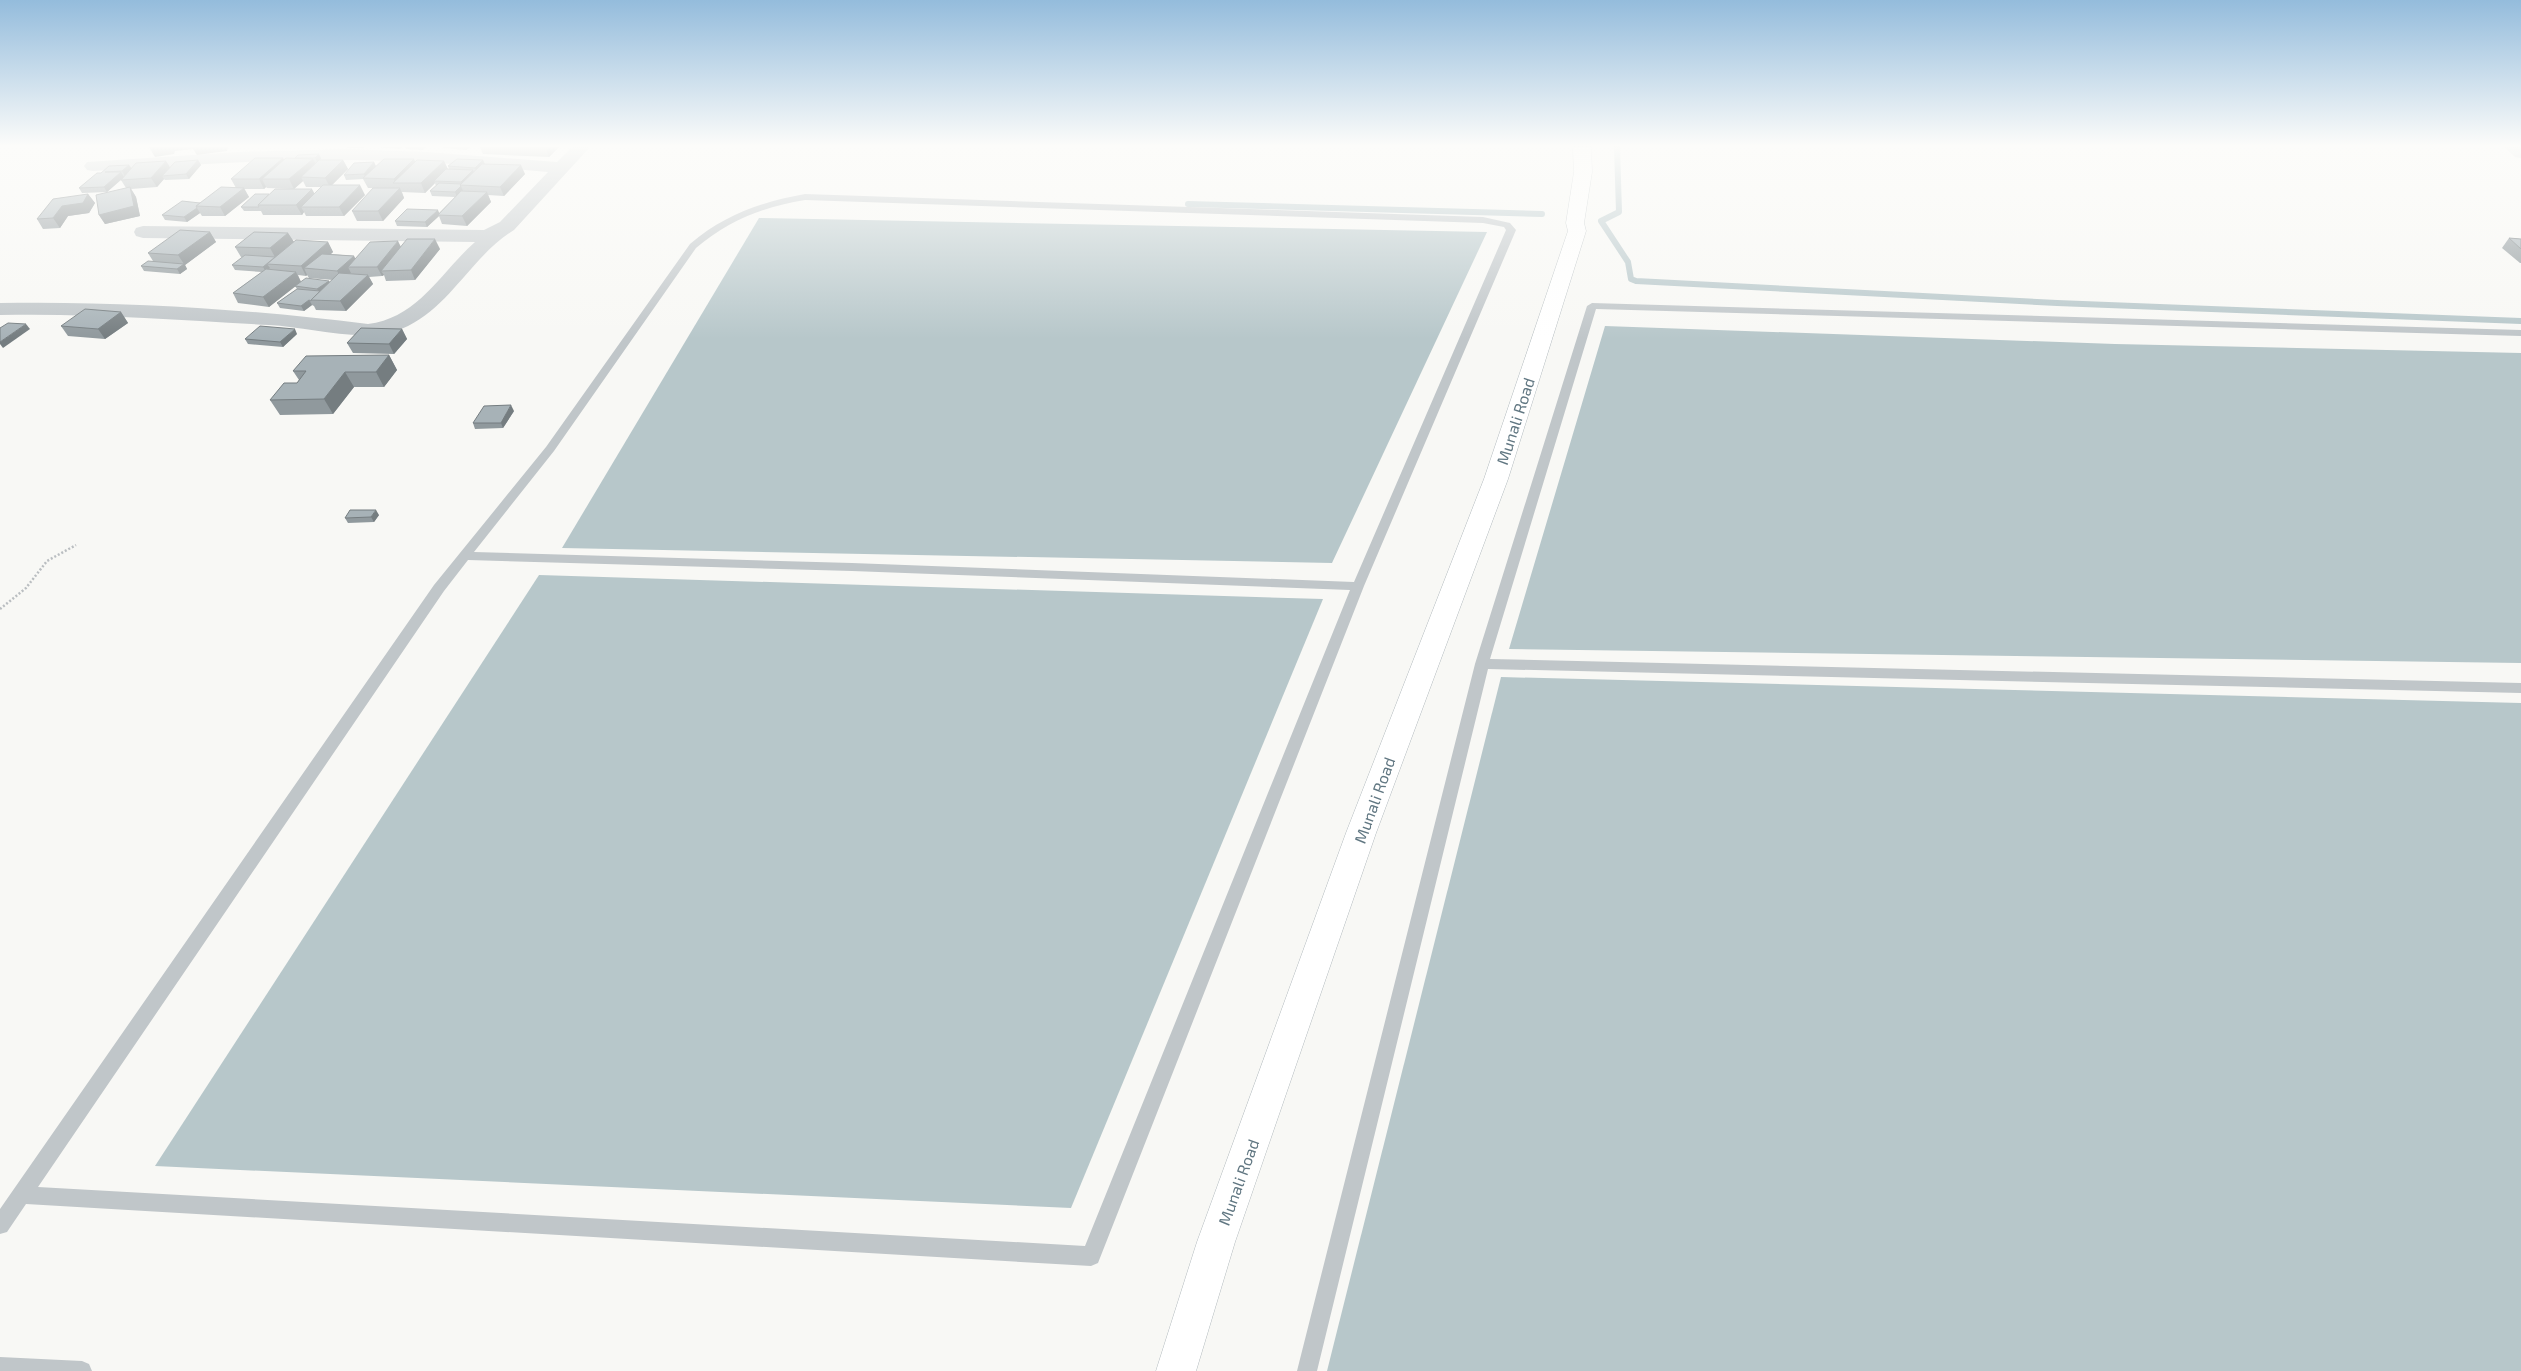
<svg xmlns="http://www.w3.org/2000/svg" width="2521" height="1371" viewBox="0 0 2521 1371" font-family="'Exo 2',sans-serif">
<rect width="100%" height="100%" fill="#f8f8f5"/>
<g fill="#b7c7ca">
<path d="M759,218L1487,232L1332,563L562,548Z"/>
<path d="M1605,326L2115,344L2521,353V663L1509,649Z"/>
<path d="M539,575L1323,599L1071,1208L155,1166Z"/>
<path d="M1501,677L2521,703V1371H1327Z"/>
</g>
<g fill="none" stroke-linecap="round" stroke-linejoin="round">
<g stroke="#b7c7ca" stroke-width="6">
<path d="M1617,147L1619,212L1601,221L1628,262L1631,279L1636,281L2057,303L2521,321"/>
<path d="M1188,204L1542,214"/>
</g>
<g stroke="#b2babe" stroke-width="1">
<path id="secondary" d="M1573,147H1591L1592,172L1584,223L1586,231L1508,479L1376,833L1235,1242L1196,1371H1156L1197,1242L1346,833L1484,479L1568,231L1566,223L1574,172Z"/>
</g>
<path stroke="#babec1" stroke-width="2.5" stroke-dasharray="2 2" stroke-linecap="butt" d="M0,609L26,588L47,561L76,545"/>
<g fill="#c0c6c9" fill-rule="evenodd">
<path d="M805,194L1483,217L1510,223L1516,230L1364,586L1098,1263L1091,1266L26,1204L7,1232L0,1234V1209L434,585L546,447L690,244C724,215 761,202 805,194ZM805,200L1483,223L1504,227L1506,230L1354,582L852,563L474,552L554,451L696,248C729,220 763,207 805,200ZM468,560L852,571L1350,590L1085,1246L38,1187L444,591Z"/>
<path d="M1592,303L2521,330V336L1596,309L1490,659L2521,683V693L1488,669L1317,1371H1297L1475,664L1587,306Z"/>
<path d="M0,1357L82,1361L89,1364L92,1371H0Z"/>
</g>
<g fill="#c0c6c9" fill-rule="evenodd">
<path d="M572,147H590L514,230C472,256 452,304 408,326C369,346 312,327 269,325C180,320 90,313 0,315V303C122,301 247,309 368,324C418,318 441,272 475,242L143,238L136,236L134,232L136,228L143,226L484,230L500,222L548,172C481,166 414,160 347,160C262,159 178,166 93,171L87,170L84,166L87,162L238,152L346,149L427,152L557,162Z"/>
<path d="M2504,147H2521V158L2515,157Z"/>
</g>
<use href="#secondary" fill="#fff" fill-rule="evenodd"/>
</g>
<g fill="#90999d" fill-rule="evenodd">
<path d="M346,147H365L364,148H347Z"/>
<path d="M376,147H402L400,149Z"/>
<path d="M405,147H426L423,150L406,149Z"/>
<path d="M443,147H470L466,150L443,148Z"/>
<path d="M480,147H559L549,157L483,154Z"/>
<path d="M283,158L284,160L321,158L320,160H343L348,169L332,185L365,195L344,216H306L304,212L302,215H263L261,211H244L241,207L315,193L321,187H306L303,181L294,189L267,188L266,187L264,189H244L249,197L225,216H202L200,213L187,222L165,220L162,215L200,203L236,188L231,179Z"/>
<path d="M198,160L201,165L189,179L165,180L164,179L157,187L131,189L136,197L140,216L105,224L99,215L126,188L121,180L107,192L82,193L79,188L101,173L129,165L131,168L170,167Z"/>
<path d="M483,160L485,164L525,174L504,196L488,195L491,202L467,226L442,224L439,216L427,227L397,226L395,221L439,213L455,197L432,196L430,191L436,186L435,183L425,193L402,192L404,198L383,221H357L352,211L392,188H368L363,179L346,180L344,175L374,162L376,166L415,162L444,161L448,169H449L448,166Z"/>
<path d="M88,194L95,203L89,213L68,216L60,228L43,229L37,219Z"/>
<path d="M210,232L216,242L185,265L187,269L180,274L144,271L141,266L153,261L148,253Z"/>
<path d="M288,233L294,242H328L333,252L331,254L354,256L355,259L401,246L440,249L415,280L386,281L384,275L382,276L369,277L373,284L346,311L316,310L314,306L312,305L304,311L280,308L277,303L297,289L295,286L269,307L238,303L233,293L262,272L235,270L232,265L243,257H241L235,247ZM298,275L306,276L307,275L309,278L333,280L330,282L329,281L301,282Z"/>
<path d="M2509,238L2521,239V263H2520L2502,248Z"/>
<path d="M121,312L128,323L105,339L68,336L61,326Z"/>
<path d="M402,329L407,339L394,354L353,353L347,343Z"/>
<path d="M297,334L283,347L248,344L245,339Z"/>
<path d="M389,355L397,370L384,387H354L333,414L280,415L270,400L297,383L299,380L293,371Z"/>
<path d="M514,411L503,428L475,429L473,423Z"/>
<path d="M379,515L374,522L348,523L345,518Z"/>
</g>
<g fill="#757d80">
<path d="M149,147H228L227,151L197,155L193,149L175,151L174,154L155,157Z"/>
<path d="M465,147H470L466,150Z"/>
<path d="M545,147H559L549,157Z"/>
<path d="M319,154L321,158L318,163L315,158Z"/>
<path d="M283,158L288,168L262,179L266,187L264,189L259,179Z"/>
<path d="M313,159L318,168L301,177L303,181L294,189L289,179Z"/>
<path d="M414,159L418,168L395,183L394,179Z"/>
<path d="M198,160L201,165L189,179L186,174Z"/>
<path d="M343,160L348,169L330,187L325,178Z"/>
<path d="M483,160L485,165L477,172L475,168Z"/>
<path d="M166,161L172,170L162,176L164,179L157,187L151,178Z"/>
<path d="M444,161L448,170L434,181L435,183L425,193L421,183Z"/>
<path d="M374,162L376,167L366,179L364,174Z"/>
<path d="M129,165L132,169L125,176L122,171Z"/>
<path d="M521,165L525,174L504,196L500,187Z"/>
<path d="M473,170L475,175L463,185L461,182Z"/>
<path d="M121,172L124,177L107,192L104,187Z"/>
<path d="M360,185L365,195L344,216L339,207Z"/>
<path d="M461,186L463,191L457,197L455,192Z"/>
<path d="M130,187L136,197L140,216L105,224L99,215Z"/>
<path d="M244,188L249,197L225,216L220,207Z"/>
<path d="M400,188L404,198L383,221L378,211Z"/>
<path d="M312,189L317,198L301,207L304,212L302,215L296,205Z"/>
<path d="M487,192L491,202L467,226L462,216Z"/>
<path d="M88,194L95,203L89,213L68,216L60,228L53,218L62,206Z"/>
<path d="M197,208L200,213L187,222L184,217Z"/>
<path d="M438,210L440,215H438L439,216L427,227L425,222Z"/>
<path d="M210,232L216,242L185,265L187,269L180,274L177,269L184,264L178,255Z"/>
<path d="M288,233L294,242L267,264L270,268L266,272L263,267L275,257L270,248Z"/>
<path d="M435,239L440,249L415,280L411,270Z"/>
<path d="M398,241L403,251L381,271L384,275L382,276L377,267Z"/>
<path d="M328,242L333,252L314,269L304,268L307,275L306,276L301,266Z"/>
<path d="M354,256L359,266L348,267L351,273L342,280L337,271Z"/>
<path d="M296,272L301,282L269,307L263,297Z"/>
<path d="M368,275L373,284L346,311L340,301Z"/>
<path d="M329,281L331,286L320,294L317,289Z"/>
<path d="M309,300L312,305L304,311L301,306Z"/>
<path d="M121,312L128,323L105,339L98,329Z"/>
<path d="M26,324L30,329L3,348L0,344V342Z"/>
<path d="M295,329L297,334L283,347L280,342Z"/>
<path d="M402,329L407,339L394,354L389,344Z"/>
<path d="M389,355L397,370L384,387L376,372Z"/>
<path d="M345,372L354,387L333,414L324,399Z"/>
<path d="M511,405L514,411L503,428L501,423Z"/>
<path d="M376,510L379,515L374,522L371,517Z"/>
</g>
<g fill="#a7b2b7" stroke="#757d80">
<path d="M319,154L315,158H295L298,155Z"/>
<path d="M255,158H283L259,179H231Z"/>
<path d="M286,158L313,159L289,179H262Z"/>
<path d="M384,159H414L394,179L363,178Z"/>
<path d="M457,159L483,160L475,168L448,166Z"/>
<path d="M198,160L186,174L162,176L175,162Z"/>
<path d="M319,160H343L325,178L301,177Z"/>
<path d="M417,160L444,161L421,183H393Z"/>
<path d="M166,161L151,178L121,180L136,163Z"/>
<path d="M374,162L364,174L344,175L354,163Z"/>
<path d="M482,164L521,165L500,187L460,185Z"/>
<path d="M129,165L122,171L105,172H121L104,187L79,188L97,173H101L109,166Z"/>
<path d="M446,169L473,170L461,182L434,181Z"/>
<path d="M439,183L461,184L460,185L461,186L455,192L430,191Z"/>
<path d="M323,185H360L339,207H301Z"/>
<path d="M130,187L134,206L99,215L96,195Z"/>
<path d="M221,187L244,188L220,207L196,206Z"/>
<path d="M373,188H400L378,211H352Z"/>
<path d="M275,189H312L296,205H258Z"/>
<path d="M461,191L487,192L462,216L438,215Z"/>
<path d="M88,194L83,203L62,206L53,218L37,219L53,199Z"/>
<path d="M255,194H269L258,205L259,207H241Z"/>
<path d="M182,201L200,203L196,206L197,208L184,217L162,215Z"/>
<path d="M407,209L438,210L425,222L395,221Z"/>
<path d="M180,230L210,232L178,255L148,253Z"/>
<path d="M254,232L288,233L270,248L235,247Z"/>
<path d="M2509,238L2521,239V249Z"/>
<path d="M407,239H435L411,270L381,271Z"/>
<path d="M296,240L328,242L301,266L267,264Z"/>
<path d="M398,241L377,267H348L370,242Z"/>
<path d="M322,254L354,256L337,271L304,268Z"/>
<path d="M245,255L275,257L263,267L232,265Z"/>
<path d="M148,261L184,264L177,269L141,266Z"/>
<path d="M266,269L296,272L263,297L233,293Z"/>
<path d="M339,273L368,275L340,301L311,300Z"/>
<path d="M306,278L329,281L317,289L295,286Z"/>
<path d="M297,289L320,291L311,300V301L309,300L301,306L277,303Z"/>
<path d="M85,309L121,312L98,329L61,326Z"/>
<path d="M8,323L26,324L0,342V328Z"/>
<path d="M260,326L295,329L280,342L245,339Z"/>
<path d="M361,328L402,329L389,344L347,343Z"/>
<path d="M389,355L376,372H345L324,399L270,400L284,383H297L306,371H293L306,356Z"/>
<path d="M511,405L501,423H473L484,406Z"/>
<path d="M350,510H376L371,517L345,518Z"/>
</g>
<linearGradient id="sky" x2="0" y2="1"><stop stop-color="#94bcdc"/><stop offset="0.43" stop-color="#fcfcfa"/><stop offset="1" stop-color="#fcfcfa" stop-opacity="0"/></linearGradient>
<rect width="2521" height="339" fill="url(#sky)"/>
<g text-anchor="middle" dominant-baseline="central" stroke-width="5" stroke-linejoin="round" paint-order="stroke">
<g font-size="16" fill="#617782" stroke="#fff">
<text transform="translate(1515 421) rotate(-72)">Munali Road</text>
<text transform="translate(1374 800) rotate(-70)">Munali Road</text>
<text transform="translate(1238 1182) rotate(-70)">Munali Road</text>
</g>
</g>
</svg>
